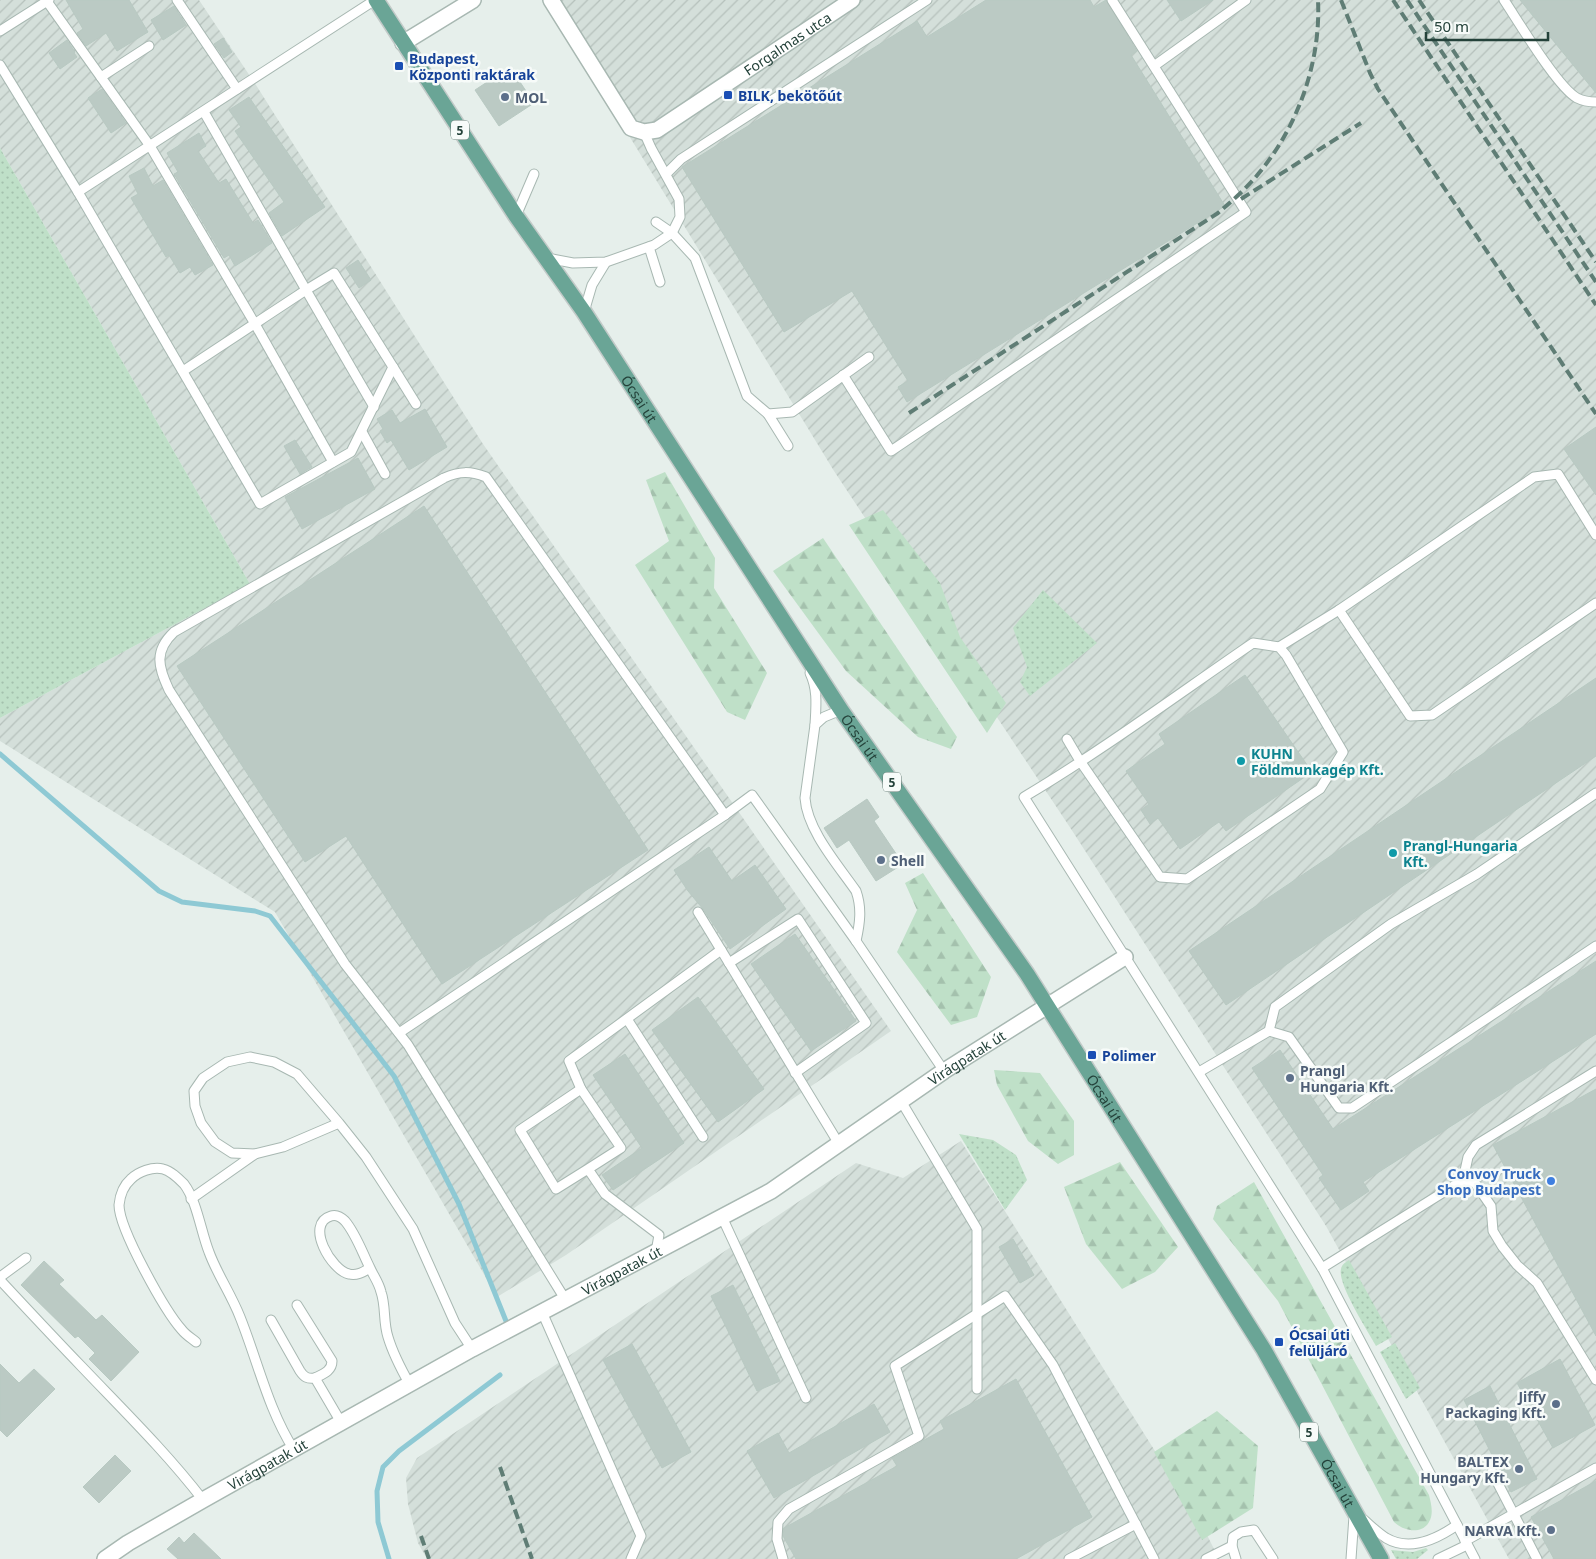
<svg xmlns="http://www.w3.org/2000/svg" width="1596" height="1559" viewBox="0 0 1596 1559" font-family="'Noto Sans',sans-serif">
<defs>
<pattern id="industrial-furrows" width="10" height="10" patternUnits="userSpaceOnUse" patternTransform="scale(1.25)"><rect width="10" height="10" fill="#d4dfda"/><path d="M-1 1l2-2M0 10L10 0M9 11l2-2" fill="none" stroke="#b6c1bc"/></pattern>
<pattern id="grass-dots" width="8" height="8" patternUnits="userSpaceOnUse" patternTransform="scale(1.25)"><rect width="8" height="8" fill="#bfe0c8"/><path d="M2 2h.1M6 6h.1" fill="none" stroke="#a4c1ad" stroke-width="1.8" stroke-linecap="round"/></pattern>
<pattern id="forest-firs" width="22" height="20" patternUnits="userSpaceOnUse" patternTransform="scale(1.25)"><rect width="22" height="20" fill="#bfe0c8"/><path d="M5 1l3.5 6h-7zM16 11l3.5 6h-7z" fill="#a4c1ad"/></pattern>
</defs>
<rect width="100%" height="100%" fill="#e6efeb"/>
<g fill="url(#industrial-furrows)">
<path d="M0,0H199L256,85L483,444L891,1031L566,1255L497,1297L275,912L0,741V718L250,584L0,148Z"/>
<path d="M546,0H1596V1559H1509L1326,1226L1073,832L834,471Z"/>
<path d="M961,1141L1205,1531L1219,1559H427L418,1543L408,1504L406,1478L417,1458L856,1163L903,1178Z"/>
</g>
<g fill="url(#grass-dots)">
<path d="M0,148L250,584L0,718Z"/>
<path d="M1043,590L1097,643L1030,696L1020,682L1027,667L1013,628Z"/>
<path d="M959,1134L993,1140L1016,1155L1027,1180L1005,1210Z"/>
<path d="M1349,1260L1392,1337L1376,1346C1368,1331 1337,1284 1341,1269C1342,1264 1345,1263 1349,1260Z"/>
<path d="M1395,1343L1420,1388L1406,1399L1380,1352Z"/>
<path d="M1426,1548L1428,1550L1417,1559H1396L1391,1550L1413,1552Z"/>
</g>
<g fill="url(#forest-firs)">
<path d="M665,472L715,558L714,588L767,673L745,720L727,712L635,565L669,541L646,480Z"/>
<path d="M883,510L940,583L960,637L1006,703L987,733L849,525Z"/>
<path d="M823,538L957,737L951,749L918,737L846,671L773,571Z"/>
<path d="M923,873L991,977L977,1017L951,1025L897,952L917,910L905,883Z"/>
<path d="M994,1070L1040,1073L1074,1121V1155L1058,1164L1028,1141L997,1085Z"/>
<path d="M1120,1162L1178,1247L1155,1272L1122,1289L1086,1244L1064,1187Z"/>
<path d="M1254,1182L1429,1495C1431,1503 1434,1514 1429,1522C1422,1535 1403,1531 1394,1522L1278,1301L1213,1219L1217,1206Z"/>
<path d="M1217,1411L1258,1446L1253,1508L1202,1540L1154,1452Z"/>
</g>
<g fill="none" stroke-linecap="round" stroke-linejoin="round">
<g stroke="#8ec9d4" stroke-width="5">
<path d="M0,754L159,891L182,902L255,911L270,916L394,1076L459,1204L506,1321"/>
<path d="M389,1559L378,1522L377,1491L383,1467L399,1451L500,1375"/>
</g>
</g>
<g fill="#bbcac4" stroke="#b8c9c2">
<path d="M66,0H129L148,32L117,51L106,33L86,46L77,33L83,29Z"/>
<path d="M986,0H1090L1094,7L1106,0L1137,51L1131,55L1225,206L907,402L898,387L908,381L852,291L784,332L682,167L917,21L927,37Z"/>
<path d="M1167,0H1213L1181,21Z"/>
<path d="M1520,0H1596V93Z"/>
<path d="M174,6L186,25L163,40L151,20Z"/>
<path d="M223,38L232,52L224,58L214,44Z"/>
<path d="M67,40L75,52L74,53L77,57L60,69L49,53Z"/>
<path d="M510,67L534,103L499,126L475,90Z"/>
<path d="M102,89L126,123L111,133L88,98Z"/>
<path d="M249,97L325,207L282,236L269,213L284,202L235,131L241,127L229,110Z"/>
<path d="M199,133L206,146L198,151L219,183L226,179L253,223L258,220L272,243L235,266L229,255L224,258L174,174L178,172L167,153Z"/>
<path d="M144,168L153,186L163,180L213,265L195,275L190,267L180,273L169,255L166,257L131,198L138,194L129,176Z"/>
<path d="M358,260L371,280L359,288L346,268Z"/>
<path d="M425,409L447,447L409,470L391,440L387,443L380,431L383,429L377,419L392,410L400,423Z"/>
<path d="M1596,427V495L1564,449Z"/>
<path d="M295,440L312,467L300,474L284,446Z"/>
<path d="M358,458L375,489L302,529L285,497Z"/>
<path d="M424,506L648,850L442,984L346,836L305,862L177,666Z"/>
<path d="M1245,675L1312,772L1226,831L1219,822L1180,849L1158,818L1150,824L1141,810L1149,804L1126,771L1165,744L1159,734Z"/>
<path d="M1596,678V756L1226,1005L1189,951Z"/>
<path d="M867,799L879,817L874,821L903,864L876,881L849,840L837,848L824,828Z"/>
<path d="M709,847L732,881L755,865L786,909L730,949L703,909L688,891L674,870Z"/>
<path d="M795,934L856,1021L811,1051L751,964Z"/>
<path d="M1596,961V1034L1363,1182L1369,1191L1341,1210L1319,1178L1323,1175L1252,1068L1280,1050L1333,1129Z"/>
<path d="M698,997L764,1089L718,1122L652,1030Z"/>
<path d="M625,1054L684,1143L613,1190L602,1175L642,1148L593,1075Z"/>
<path d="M1596,1089V1336L1493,1145Z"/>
<path d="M1013,1239L1034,1275L1020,1283L999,1247Z"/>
<path d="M44,1261L64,1280L59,1284L96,1320L102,1315L139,1352L111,1381L89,1359L95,1353L78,1336L75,1338L21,1285Z"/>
<path d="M733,1285L780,1381L757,1391L711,1296Z"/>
<path d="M632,1344L691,1452L662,1468L603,1360Z"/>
<path d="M1560,1359L1595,1425L1553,1448L1517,1383Z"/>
<path d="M0,1364L19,1383L34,1369L55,1389L7,1437L0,1430Z"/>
<path d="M1016,1379L1092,1517L1016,1559H796L783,1536L784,1528L897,1466L892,1458L944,1429L940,1421Z"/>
<path d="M1490,1386L1537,1479L1511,1492L1464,1400Z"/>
<path d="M874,1404L890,1432L774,1498L747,1451L778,1433L789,1453Z"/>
<path d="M115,1455L131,1471L99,1503L83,1487Z"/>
<path d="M1596,1481V1559H1554L1531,1517Z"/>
<path d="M194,1533L221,1559H178L167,1549L179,1537L184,1543Z"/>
</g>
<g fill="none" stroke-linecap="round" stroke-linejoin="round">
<g stroke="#a8b8b2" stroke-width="11">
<g id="lane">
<path d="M46,0L150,146L255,324L333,462"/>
<path d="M177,0L237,89"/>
<path d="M1504,0C1518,21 1558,88 1577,98C1583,101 1590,102 1596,102"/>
<path d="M0,31L49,0"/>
<path d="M0,65L78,192L260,504L351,452L393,367L334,273L306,290L204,112"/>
<path d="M1154,66L1246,0"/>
<path d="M101,77L149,46"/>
<path d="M666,174L681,159L927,0"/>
<path d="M78,192L375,0"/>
<path d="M516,216L534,174"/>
<path d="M656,222L672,233L695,258L747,396L768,414L788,446"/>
<path d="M649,247L660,282"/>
<path d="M547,258L573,263L606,262L654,245L672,233L680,217L679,199L651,148L644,132"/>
<path d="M584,312L592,285L606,262"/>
<path d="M393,367L416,404"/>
<path d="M183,371L306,290L374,407"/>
<path d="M843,375L891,451L1246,212L1112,0"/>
<path d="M768,414L792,412L869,357"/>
<path d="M362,432L385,474"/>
<path d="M1339,610L1410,716L1432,715L1596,603"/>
<path d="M1279,647L1339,610L1534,477L1558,474L1596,535"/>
<path d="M810,673C818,690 816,706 815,725"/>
<path d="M841,710L824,717L815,725L805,798C807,830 838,865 856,891C862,908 860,923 856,941"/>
<path d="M1067,739L1080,761L1160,877L1187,879L1320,789L1343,752L1286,655L1279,647L1253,643C1177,695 1103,750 1024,797L1322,1268L1475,1559"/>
<path d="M698,912L839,1144"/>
<path d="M729,963L798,919L866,1023L795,1073"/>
<path d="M627,1019L703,1137"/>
<path d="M1269,1031L1289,1037L1339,1108H1352L1596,946"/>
<path d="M399,1033L725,815L752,795L856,941L944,1071"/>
<path d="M1199,1072L1269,1031L1275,1007L1391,924L1477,874L1596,793"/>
<path d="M581,1089L569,1061L721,950"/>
<path d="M901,1101L977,1229V1389"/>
<path d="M339,1123L283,1147L255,1154L232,1153L215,1142L201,1123L195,1106L194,1091L203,1078L227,1062L250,1057L274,1062L297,1074L339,1123L366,1157L413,1229L455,1323L472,1349"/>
<path d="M588,1169L556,1189L520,1130L581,1089L621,1148L588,1169L605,1194L659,1235L656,1252"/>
<path d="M1463,1180L1468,1157L1476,1145L1596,1071"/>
<path d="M191,1199L255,1154"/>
<path d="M722,1217L806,1398"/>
<path d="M370,1268C363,1272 357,1276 349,1274C332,1271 304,1224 331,1216C337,1214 341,1217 345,1221C356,1234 362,1252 370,1268C373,1275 379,1283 381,1292C386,1306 383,1322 388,1337C393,1354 401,1369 410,1385"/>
<path d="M1322,1268L1463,1180L1475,1183L1491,1206L1493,1231L1502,1246L1517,1265L1537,1283L1596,1380"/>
<path d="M0,1277L26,1258"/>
<path d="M0,1280C27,1309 54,1338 82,1367C123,1410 166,1452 203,1500"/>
<path d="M565,1299L408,1045L345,964L169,690C158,667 154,651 174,632L444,478C460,471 470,471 486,477L725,815"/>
<path d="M297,1305L332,1361C332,1371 323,1374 315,1378"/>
<path d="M542,1312L641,1536L631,1559"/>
<path d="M271,1320L300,1371C304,1377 307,1379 315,1378L342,1424"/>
<path d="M196,1342C191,1338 186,1335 182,1330C165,1311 119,1229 119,1205C120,1195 123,1186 131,1179C138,1172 153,1166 163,1169C171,1171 178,1178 184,1184C197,1201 201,1232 209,1252C217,1274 231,1294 240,1317C258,1362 268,1409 294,1450"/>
<path d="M1492,1472L1537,1559"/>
<path d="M1364,1520C1371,1526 1378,1533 1386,1538C1410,1552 1437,1539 1457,1525"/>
<path d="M1465,1541L1596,1468"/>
<path d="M783,1559L777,1539L778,1522L789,1509L919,1436L895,1366L1005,1296L1053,1365L1154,1559"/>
<path d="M1069,1559L1136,1524"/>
<path d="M1206,1559L1232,1546"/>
<path d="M1236,1559L1232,1546L1233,1537L1241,1532L1254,1530L1273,1559"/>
<path d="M1351,1559L1354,1516"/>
<path d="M1438,1559L1467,1545"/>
</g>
</g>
<g stroke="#a8b8b2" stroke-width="18">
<g id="street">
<path id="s1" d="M551,0L631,128L644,132L657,130L852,0"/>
<path d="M403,43L473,0"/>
<path id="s2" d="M105,1559L128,1543L203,1500L472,1349L771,1191L944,1071L1125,957"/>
</g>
</g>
<g stroke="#c2cac8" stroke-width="18">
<g id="primary">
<path id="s3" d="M376,0L516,216L584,312L841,710L1027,974L1264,1350L1381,1559"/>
</g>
</g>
<use href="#lane" stroke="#fff" stroke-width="9"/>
<use href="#street" stroke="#fff" stroke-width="15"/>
<use href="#primary" stroke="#6aa596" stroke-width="15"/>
<g stroke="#5f7d75" stroke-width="4" stroke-dasharray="10 5" stroke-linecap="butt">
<path d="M1341,0L1370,73L1378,89L1596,414"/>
<path d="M1393,0L1596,305"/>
<path d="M1407,0L1596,282"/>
<path d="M1419,0L1596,262"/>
<path d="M1241,199L1361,123"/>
<path d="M909,413L1218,213C1232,201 1247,188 1259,173C1298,126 1321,62 1318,0"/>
<path d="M500,1467L532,1559"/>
<path d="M421,1536L429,1559"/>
</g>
</g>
<g fill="#1a4fb4" stroke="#f7fbf9" stroke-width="2">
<rect x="394" y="61" width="10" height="10" rx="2.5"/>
<rect x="723" y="90" width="10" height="10" rx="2.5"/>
<rect x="1087" y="1050" width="10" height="10" rx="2.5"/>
<rect x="1274" y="1337" width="10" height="10" rx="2.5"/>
</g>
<g fill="#5c6f8a" stroke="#f7fbf9" stroke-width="2">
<circle cx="505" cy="97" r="5"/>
<circle cx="881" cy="860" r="5"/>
<circle cx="1290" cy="1078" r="5"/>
<circle cx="1556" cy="1404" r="5"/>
<circle cx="1519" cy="1469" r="5"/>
<circle cx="1551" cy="1530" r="5"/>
</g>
<g fill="#0f9aa8" stroke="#f7fbf9" stroke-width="2">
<circle cx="1241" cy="761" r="5"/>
<circle cx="1393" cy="853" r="5"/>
</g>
<circle fill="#3f7fe0" stroke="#f7fbf9" stroke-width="2" cx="1551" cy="1181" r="5"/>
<g text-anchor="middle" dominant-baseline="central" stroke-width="5" stroke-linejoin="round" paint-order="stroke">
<g fill="#f7fbf9" stroke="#637a73" stroke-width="1">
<rect x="451" y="120.5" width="18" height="19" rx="4"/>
<rect x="883" y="772.5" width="18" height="19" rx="4"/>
<rect x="1300" y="1422.5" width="18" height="19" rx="4"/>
</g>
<g font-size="12" font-weight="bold" fill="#24423a">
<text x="460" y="130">5</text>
<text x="892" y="782">5</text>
<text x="1309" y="1432">5</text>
</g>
<g font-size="14" fill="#24423a" stroke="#f7fbf9">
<text stroke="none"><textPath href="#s1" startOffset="334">Forgalmas utca</textPath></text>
<text stroke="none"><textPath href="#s3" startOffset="478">Ócsai út</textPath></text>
<text stroke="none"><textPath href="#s3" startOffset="882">Ócsai út</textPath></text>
<text stroke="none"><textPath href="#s2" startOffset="998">Virágpatak út</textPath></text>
<text stroke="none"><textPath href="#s3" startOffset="1318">Ócsai út</textPath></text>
<text stroke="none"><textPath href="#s2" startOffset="592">Virágpatak út</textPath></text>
<text stroke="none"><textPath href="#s2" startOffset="188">Virágpatak út</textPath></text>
<text stroke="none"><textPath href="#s3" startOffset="1768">Ócsai út</textPath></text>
</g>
<g font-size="14" font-weight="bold" fill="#164399" stroke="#f7fbf9" text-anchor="start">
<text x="409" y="58">Budapest,<tspan x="409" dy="16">Központi raktárak</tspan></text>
<text x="738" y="95">BILK, bekötőút</text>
<text x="1102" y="1055">Polimer</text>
<text x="1289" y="1334">Ócsai úti<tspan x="1289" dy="16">felüljáró</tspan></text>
</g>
<g font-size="14" font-weight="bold" fill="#4e5e75" stroke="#f7fbf9" text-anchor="start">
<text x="515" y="97">MOL</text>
<text x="891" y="860">Shell</text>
<text x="1300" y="1070">Prangl<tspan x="1300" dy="16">Hungaria Kft.</tspan></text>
<text x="1546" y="1396" text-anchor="end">Jiffy<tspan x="1546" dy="16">Packaging Kft.</tspan></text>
<text x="1509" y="1461" text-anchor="end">BALTEX<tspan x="1509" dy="16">Hungary Kft.</tspan></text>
<text x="1541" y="1530" text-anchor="end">NARVA Kft.</text>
</g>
<g font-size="14" font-weight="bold" fill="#0d838f" stroke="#f7fbf9" text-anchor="start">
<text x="1251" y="753">KUHN<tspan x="1251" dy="16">Földmunkagép Kft.</tspan></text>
<text x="1403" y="845">Prangl-Hungaria<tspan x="1403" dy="16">Kft.</tspan></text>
</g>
<g font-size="14" font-weight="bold" fill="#366cbe" stroke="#f7fbf9" text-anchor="end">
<text x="1541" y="1173">Convoy Truck<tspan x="1541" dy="16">Shop Budapest</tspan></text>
</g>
</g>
<path d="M1426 32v8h122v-8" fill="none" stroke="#24423a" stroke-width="2.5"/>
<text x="1434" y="32" font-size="15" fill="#24423a" stroke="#f7fbf9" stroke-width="4" paint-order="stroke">50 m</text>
</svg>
